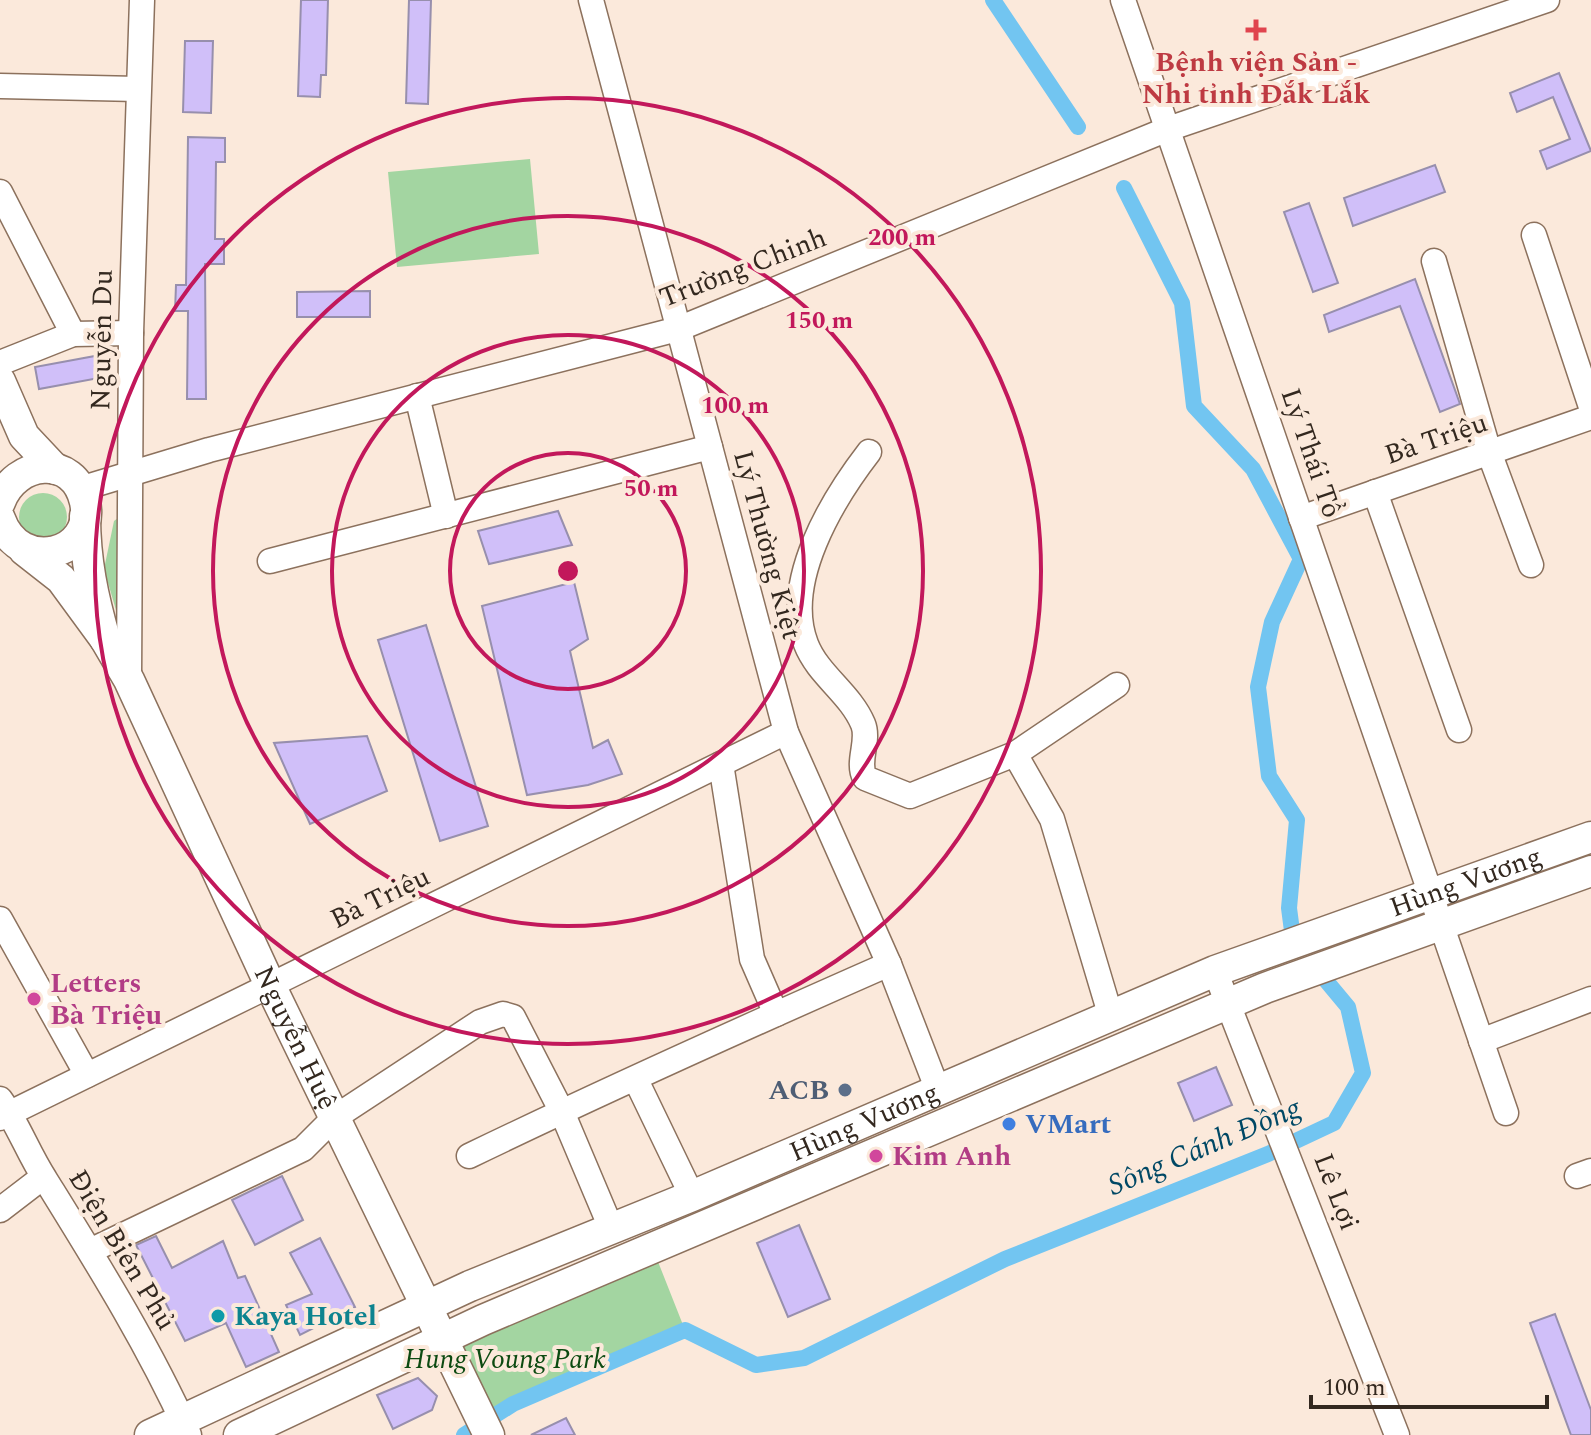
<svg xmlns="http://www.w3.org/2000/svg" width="1591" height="1435" viewBox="0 0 1591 1435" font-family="Spectral,serif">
<rect width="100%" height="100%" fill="#fbe9db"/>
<g fill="#a3d5a1">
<path d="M530,159L539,254L397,267L388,172Z"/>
<circle cx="43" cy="517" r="24"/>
<path d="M122,515L118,617L104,569L114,521Z"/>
<path d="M653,1249L685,1330C617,1358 544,1381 484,1425L443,1341Z"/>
</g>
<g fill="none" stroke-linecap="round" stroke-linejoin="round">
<g stroke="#72c5f1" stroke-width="16">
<path d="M993,0L1078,127"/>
<path d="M1124,188L1182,303L1194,406L1253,469L1301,559L1272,622L1258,687L1269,776L1297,820L1289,908L1292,931L1301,945"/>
<path d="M464,1435L513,1404L685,1330L756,1365L804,1358L1005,1259L1268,1154L1334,1123L1363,1073L1348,1007L1313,965"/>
</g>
</g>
<g fill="#d0bff9" stroke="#978fad" stroke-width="2">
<path d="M301,0H328L326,75H321L320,97L298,96Z"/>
<path d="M409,0H431L428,104L406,103Z"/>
<path d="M185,41H213L211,113L183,112Z"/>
<path d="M1559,73L1591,151L1547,169L1540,151L1570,139L1553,97L1517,112L1510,93Z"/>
<path d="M188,137L225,138V162H216L215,239H224V264H205L206,399H187L188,311H175L176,285H186Z"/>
<path d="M1435,165L1445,192L1353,226L1344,198Z"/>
<path d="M1309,203L1338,283L1313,292L1284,212Z"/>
<path d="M1415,279L1460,404L1440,412L1400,306L1329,332L1324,315Z"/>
<path d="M370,291V317H297V292Z"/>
<path d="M95,356L99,378L39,389L35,367Z"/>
<path d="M558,511L572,545L489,564L478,531Z"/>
<path d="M574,582L588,639L570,651L593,748L608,740L622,774L588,785L527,795L482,606Z"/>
<path d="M426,625L488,826L440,841L378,640Z"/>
<path d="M367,736L387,791L310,824L274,743Z"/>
<path d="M1216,1067L1232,1105L1194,1121L1178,1083Z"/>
<path d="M282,1176L303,1220L255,1245L232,1200Z"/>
<path d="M799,1225L830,1299L788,1317L757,1243Z"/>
<path d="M156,1236L172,1268L223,1241L238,1278L245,1276L279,1352L246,1367L226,1323L185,1341L136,1245Z"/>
<path d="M320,1238L355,1307L300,1335L286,1305L312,1294L290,1253Z"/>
<path d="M1555,1314L1591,1410V1435H1571L1530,1323Z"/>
<path d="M418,1378L437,1396L432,1410L393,1429L377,1395Z"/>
<path d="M566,1418L575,1435H531Z"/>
</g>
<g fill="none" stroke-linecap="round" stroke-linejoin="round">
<g stroke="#8c715d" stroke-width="27">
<g id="minor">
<path d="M591,0L786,732L889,964L937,1088"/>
<path d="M1123,0L1506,1113"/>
<path d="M0,86L138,89"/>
<path d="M0,192L73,334"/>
<path d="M1534,235L1591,407"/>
<path d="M1434,261L1489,452L1531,565"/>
<path d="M0,363L73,334L131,333"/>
<path d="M417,396L446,516"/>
<path d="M869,452C832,500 782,582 806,644C818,675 850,693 863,724C870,741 856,762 865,778L910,796L1015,754L1117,685"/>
<path d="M80,489L209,450L678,329L1168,129L1547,0"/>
<path d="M1375,492L1459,730"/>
<path d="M1301,518L1591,417"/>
<path d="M270,561L710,447"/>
<path d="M129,680L131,333L142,0"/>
<path d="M1015,754L1052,819L1111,1017"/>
<path d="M721,764L752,959L776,1014"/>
<path d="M0,919L87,1075"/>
<path d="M1215,971L1397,1435"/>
<path d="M1481,1041L1591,999"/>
<path d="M636,1080L692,1196"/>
<path d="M0,1099C18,1124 28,1153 45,1179C97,1263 148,1344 189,1435"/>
<path d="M0,1118L786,732"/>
<path d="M469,1156C608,1089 748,1026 889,964"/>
<path d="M1577,1176L1591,1171"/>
<path d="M0,1210L43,1177"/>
<path d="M92,1250L303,1149L334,1118L480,1022L503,1014L513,1017L562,1112L611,1228"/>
</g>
</g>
<g stroke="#8c715d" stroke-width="33">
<g id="major">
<path d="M0,381L24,436L55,469"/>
<path d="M0,502C15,460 74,453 85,502C96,555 20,575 0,519"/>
<path d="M24,550L61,579L105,639C93,597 85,560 85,516"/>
<path id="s1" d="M105,639L129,680L270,985L489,1435"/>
<path id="s2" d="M150,1435L470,1286L692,1196L1215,971L1591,837"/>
<path d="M239,1435L483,1320L1265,988L1591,871"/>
</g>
</g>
<use href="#minor" stroke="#fff" stroke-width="24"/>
<use href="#major" stroke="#fff" stroke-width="30"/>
</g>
<g fill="none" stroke="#c2185b" stroke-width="4">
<circle cx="568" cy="571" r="118"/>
<circle cx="568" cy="571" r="236"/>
<circle cx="568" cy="571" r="355"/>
<circle cx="568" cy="571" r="473"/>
</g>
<path fill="#e0444e" stroke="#fbe9db" stroke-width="3" d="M1252 18h8v8h8v8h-8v8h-8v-8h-8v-8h8z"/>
<g fill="#d1479c" stroke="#fbe9db" stroke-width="3">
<circle cx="34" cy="999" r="8"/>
<circle cx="876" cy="1156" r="8"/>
</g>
<circle fill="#5c6f8a" stroke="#fbe9db" stroke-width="3" cx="845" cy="1090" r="8"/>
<circle fill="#3f7fe0" stroke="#fbe9db" stroke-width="3" cx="1009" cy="1124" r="8"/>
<circle fill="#0f9aa8" stroke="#fbe9db" stroke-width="3" cx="218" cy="1316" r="8"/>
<g text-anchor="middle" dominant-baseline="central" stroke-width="8" stroke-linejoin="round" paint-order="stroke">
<g font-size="28" font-weight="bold" fill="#be3a42" stroke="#fbe9db">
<text x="1256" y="62">Bệnh viện Sản -<tspan x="1256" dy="32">Nhi tỉnh Đắk Lắk</tspan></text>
</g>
<g font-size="28" fill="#33281f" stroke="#fbe9db">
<text transform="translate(743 268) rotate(-21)">Trường Chinh</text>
<text transform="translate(102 340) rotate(-89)">Nguyễn Du</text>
<text transform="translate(1436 439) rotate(-19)">Bà Triệu</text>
<text transform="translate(1311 453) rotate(71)">Lý Thái Tổ</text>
<text transform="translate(767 545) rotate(75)">Lý Thường Kiệt</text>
<text stroke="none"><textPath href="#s2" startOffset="1428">Hùng Vương</textPath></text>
<text transform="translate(380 898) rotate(-26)">Bà Triệu</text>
<text stroke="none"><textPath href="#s1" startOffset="442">Nguyễn Huệ</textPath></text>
<text stroke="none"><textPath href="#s2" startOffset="780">Hùng Vương</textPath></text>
<text transform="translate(1336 1192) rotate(69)">Lê Lợi</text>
<text transform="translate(122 1250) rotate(59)">Điện Biên Phủ</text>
</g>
<g font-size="28" font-weight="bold" fill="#b23c85" stroke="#fbe9db" text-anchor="start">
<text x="50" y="983">Letters<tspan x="50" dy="32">Bà Triệu</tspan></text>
<text x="892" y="1156">Kim Anh</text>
</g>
<g font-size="28" font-weight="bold" fill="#4e5e75" stroke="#fbe9db" text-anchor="end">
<text x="829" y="1090">ACB</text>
</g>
<g font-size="28" font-weight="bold" fill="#366cbe" stroke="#fbe9db" text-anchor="start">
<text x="1025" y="1124">VMart</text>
</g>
<g font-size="28" font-weight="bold" fill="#0d838f" stroke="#fbe9db" text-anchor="start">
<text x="234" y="1316">Kaya Hotel</text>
</g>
<g font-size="28" font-style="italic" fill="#0c4a11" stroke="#fbe9db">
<text x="505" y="1359">Hung Voung Park</text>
</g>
<g font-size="30" font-style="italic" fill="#004865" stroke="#fbe9db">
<text transform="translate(1204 1147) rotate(-23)">Sông Cánh Đồng</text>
</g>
</g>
<circle cx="568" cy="571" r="12" fill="#c2185b" stroke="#fbe9db" stroke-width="4"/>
<g font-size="24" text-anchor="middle" font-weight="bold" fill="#c2185b" stroke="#fbe9db" stroke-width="8" stroke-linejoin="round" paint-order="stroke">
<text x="902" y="245">200 m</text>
<text x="819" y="328">150 m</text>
<text x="735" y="413">100 m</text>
<text x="651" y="496">50 m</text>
</g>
<path d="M1311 1395v12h236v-12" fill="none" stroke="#33281f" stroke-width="4"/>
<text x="1323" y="1395" font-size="24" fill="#33281f" stroke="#fbe9db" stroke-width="6" paint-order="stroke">100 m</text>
</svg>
